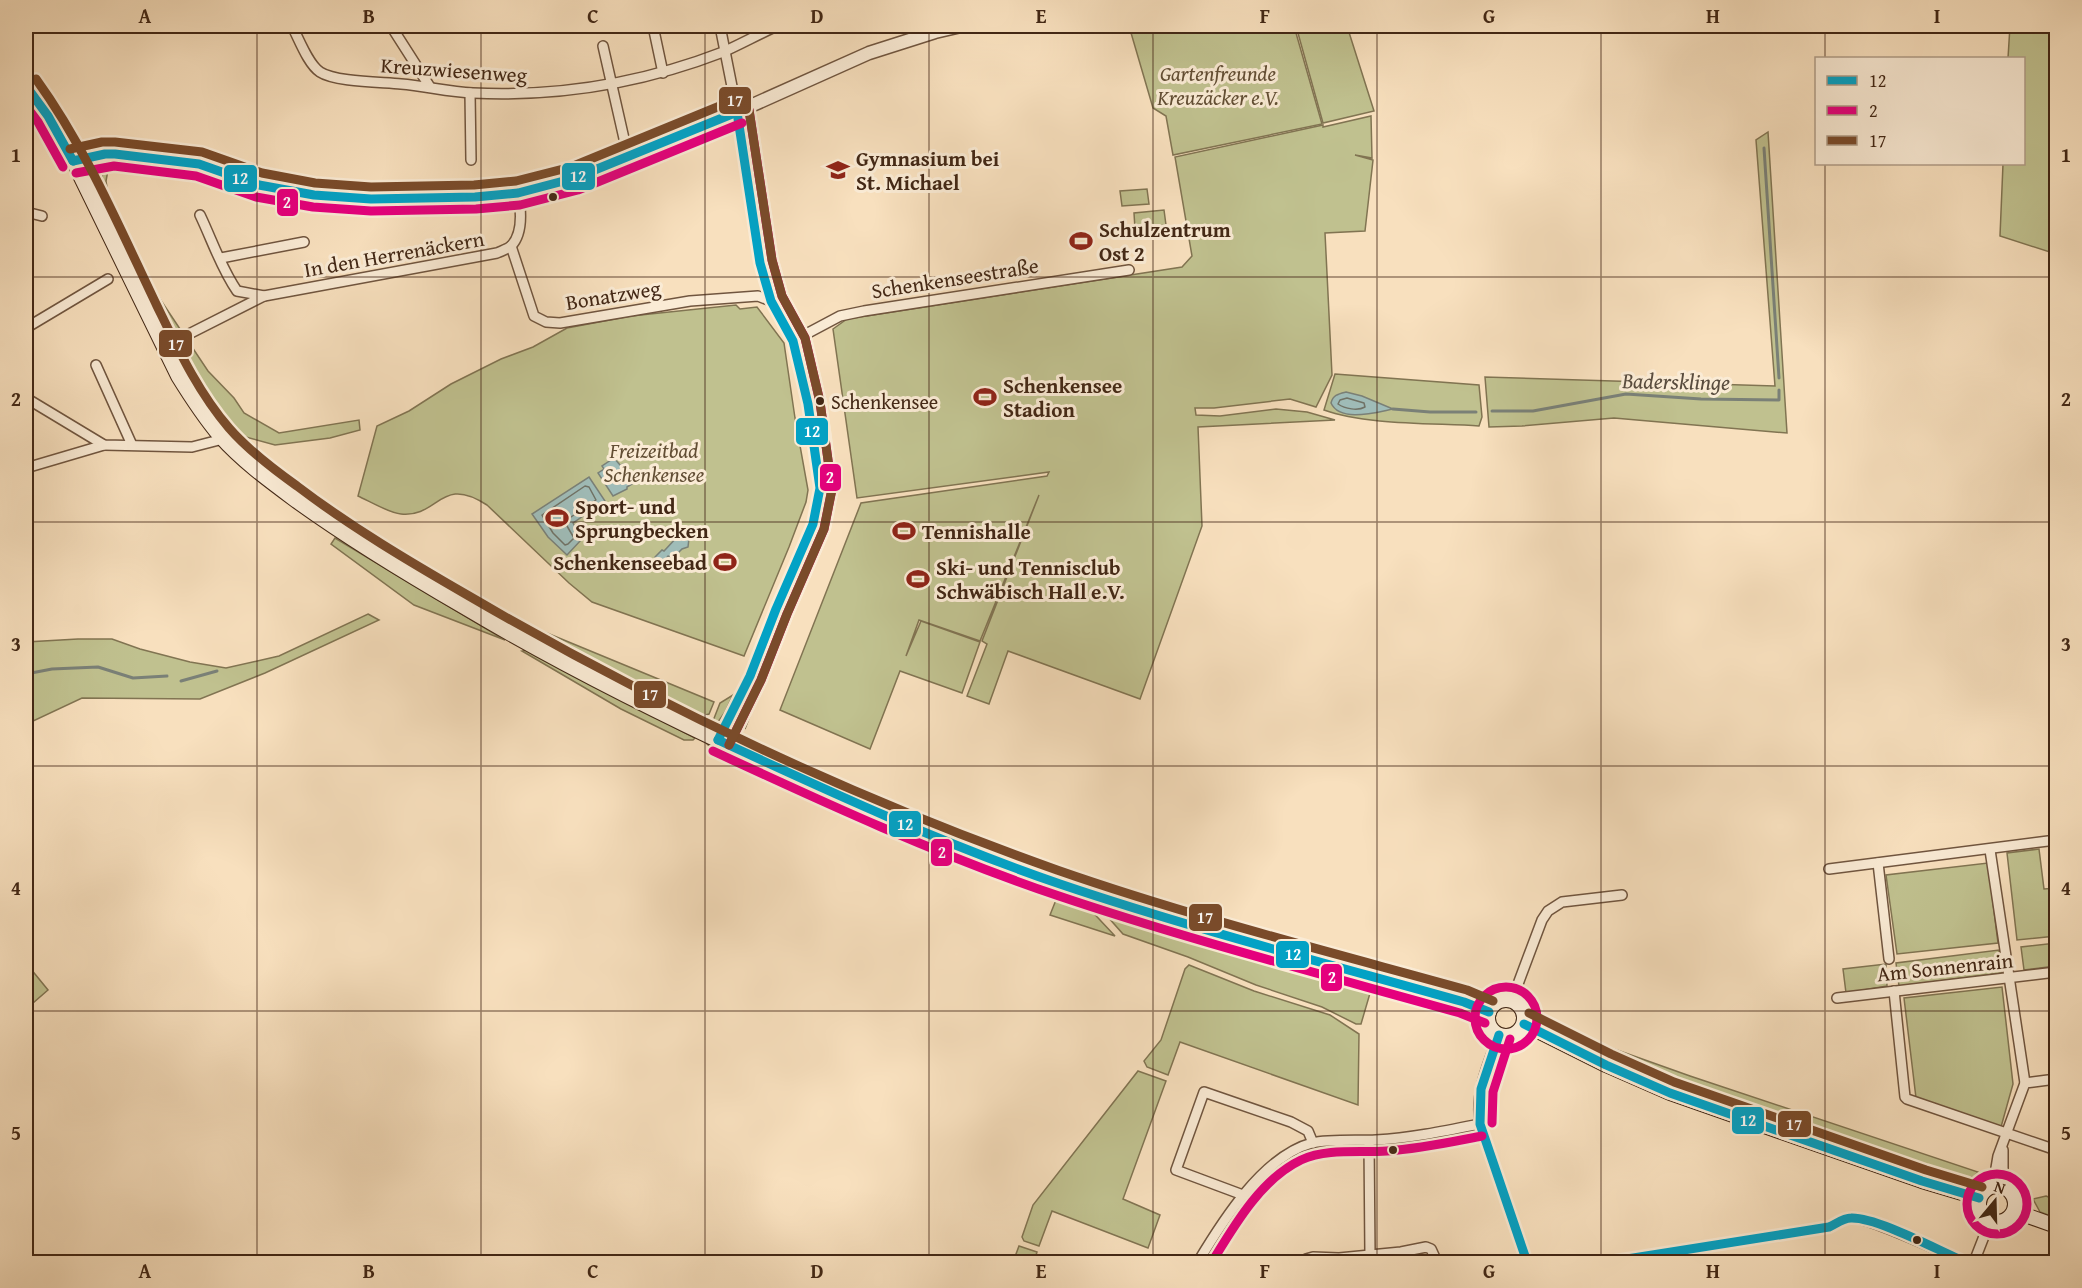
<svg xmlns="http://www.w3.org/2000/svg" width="2082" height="1288" viewBox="0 0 2082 1288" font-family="'Gentium Book Plus',serif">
<rect width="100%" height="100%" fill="#f8e0be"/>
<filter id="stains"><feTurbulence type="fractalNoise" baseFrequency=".00333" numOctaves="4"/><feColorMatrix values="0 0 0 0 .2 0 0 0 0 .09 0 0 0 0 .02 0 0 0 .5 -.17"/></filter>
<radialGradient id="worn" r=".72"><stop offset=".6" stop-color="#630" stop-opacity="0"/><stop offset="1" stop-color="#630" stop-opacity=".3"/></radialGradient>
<g fill="#c0c18f" stroke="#817452" stroke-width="1.5">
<path d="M1129,26H1294L1322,124L1173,155L1166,116L1153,108Z"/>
<path d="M1296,26H1347L1374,111L1323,123Z"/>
<path d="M2010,26H2056V254L2000,236L2003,164H2024V58H2008Z"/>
<path d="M1371,116L1372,158L1355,155L1373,160L1365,231L1325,233L1332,375L1316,407L1290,399L1214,408H1195L1196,415L1220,416L1276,409L1307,412L1335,420L1198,427L1202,526L1140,699L1008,651L989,704L967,696L987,644L982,641L1039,495L980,641L919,620L906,656L921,621L980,642L962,693L900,671L870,749L780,710L861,503L1047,476L1049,472L857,498L833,329L847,319L1182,267L1192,256L1175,157L1323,125V127Z"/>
<path d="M1768,132L1787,433L1614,418L1522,426L1489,427L1485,377L1775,386L1756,140Z"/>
<path d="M108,170L106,181L110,206L132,250L162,302L208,371L234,398L244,413L279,433L359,420L360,430L330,438L275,445L235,434L223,421L181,359L144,291L117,234L99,189L103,173Z"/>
<path d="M1147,189L1149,204L1122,206L1120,191Z"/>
<path d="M1164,210L1166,225L1135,229L1134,213Z"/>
<path d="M736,305L740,309L757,307L784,343L795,418L808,490L806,502L789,547L744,656L592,602L569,583L487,505C440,474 439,518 401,514C389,513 369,501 358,496L377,426L409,411L451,384L501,359L533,347L567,328L631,316Z"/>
<path d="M1335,374L1479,385L1482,417L1479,426C1434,423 1365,425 1324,410Z"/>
<path d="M335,538L505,640L414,605L331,544Z"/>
<path d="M368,614L379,620L265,673L200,699L82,698L33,721L26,745V642L78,639H112L140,649L190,662L226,668L279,656Z"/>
<path d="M542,631L714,702L709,714L701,716L535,635Z"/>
<path d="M527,650L695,738L693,740H684L621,709L522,651Z"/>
<path d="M760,670L765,676L745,729L744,712Z"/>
<path d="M733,695L725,712L718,722L713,721L720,703Z"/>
<path d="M706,743L824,797L1050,887L1051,889L1049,890L833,809L723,759Z"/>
<path d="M830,784L898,806L1054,867L1059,871L1053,874L945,835L844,792Z"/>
<path d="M2039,849L2044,889L2056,888V936L2017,940L2007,853Z"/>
<path d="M1988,863L1998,943L1897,954L1886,875Z"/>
<path d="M1058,895L1084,903L1115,936L1050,915Z"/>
<path d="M1092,899L1272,955L1373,983L1361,1024H1356L1322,1007L1256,985L1188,957L1123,934Z"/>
<path d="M2056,943V966L2024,970L2021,947Z"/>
<path d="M1999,950L2002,973L1899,986L1896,963Z"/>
<path d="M26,963L48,990L26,1009Z"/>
<path d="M1886,964L1887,986L1846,993L1843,969Z"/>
<path d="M1189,965L1254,991L1330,1015L1359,1034L1358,1105L1180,1042L1168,1075L1147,1067L1144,1061L1161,1040L1185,969Z"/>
<path d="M2002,987L2013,1084L2001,1127L1916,1098L1904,998Z"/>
<path d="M1572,1034L1690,1076L1978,1172L1974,1177H1963L1954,1181L1639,1070L1576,1042Z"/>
<path d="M1138,1071L1166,1081L1123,1199L1160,1215L1148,1248L1052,1211L1039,1246L1024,1241L1022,1237L1033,1205Z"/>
<path d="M2046,1196L2056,1200V1218L2040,1212L2033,1199Z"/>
<path d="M1019,1246L1037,1252L1034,1262H1013Z"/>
</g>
<g fill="#9fbcb8" stroke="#7a8077" stroke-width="1.5">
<path d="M1346,392L1362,396L1393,409C1377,412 1340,423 1331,403C1333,395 1338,394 1346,392Z"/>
<path d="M614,458L620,465L624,464L628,467L629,471L626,475L632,484L627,487V489L613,496L598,473L604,469L602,466Z"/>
<path d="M589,477L605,501L573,523L582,539L567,555L548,537L532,514Z"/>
<path d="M682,534L689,538L688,547L682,549L674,557L668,556L665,560L667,564L665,567L661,563L655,562V557L662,550L664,551L679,535Z"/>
</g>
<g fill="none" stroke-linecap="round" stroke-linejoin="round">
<g stroke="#707266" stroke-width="1.5">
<path d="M1347,398L1364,403L1365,407C1358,411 1345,409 1338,404L1340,400Z"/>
<path d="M585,486L589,487L596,500L568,519L567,526L574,538L568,544L565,545L553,533L542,515Z"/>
</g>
<g stroke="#7a8077" stroke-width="3">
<path d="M1764,148L1779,378"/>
<path d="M1393,409L1430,412H1476"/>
<path d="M1492,411H1533L1626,394L1701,399L1779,400V390"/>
<path d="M26,674L52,669L98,667L133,678L167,676"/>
<path d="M181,681L217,671"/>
</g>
<g stroke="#70553f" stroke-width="12">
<g id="minor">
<path d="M292,26C299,39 308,64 320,72C335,82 381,82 401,84C425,86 449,92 473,93C559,97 643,83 723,52C741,44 759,34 777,26"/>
<path d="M391,26L430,87"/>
<path d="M653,26L663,73"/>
<path d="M603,46L625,143"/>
<path d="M470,93L471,160"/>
<path d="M26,212L42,216"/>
<path d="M200,215C212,240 221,268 237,291L264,296L497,253C501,251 508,249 511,246C524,233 521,209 518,193"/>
<path d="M511,246L534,316L546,322L560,323L690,301L758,296L771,301"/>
<path d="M221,258L304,242"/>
<path d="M26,328L108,279"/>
<path d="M185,336L264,296"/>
<path d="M793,341L840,316L864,311L1129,270"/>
<path d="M96,365L132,445"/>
<path d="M26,398L104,445L192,447L223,439"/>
<path d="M26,468L104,445"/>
<path d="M718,740L750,676L776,609L813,524L820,488L808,404L793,341L771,301L760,263L744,147L720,26"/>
<path d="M1990,850L2025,1083"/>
<path d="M1878,863L1889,959"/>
<path d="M1829,869L2056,840"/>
<path d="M1894,991L1905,1097L1907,1099L2056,1150"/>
<path d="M1837,998L2056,972"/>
<path d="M1512,1000L1542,920L1548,911L1562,902L1622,895"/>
<path d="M1499,1035C1488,1064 1475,1092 1480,1124L1527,1262"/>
<path d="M1369,1141L1370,1255"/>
<path d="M1993,1186L1998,1156L2025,1083L2056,1079"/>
<path d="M2003,1187V1150"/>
<path d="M1243,1195L1176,1170L1204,1092L1291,1122L1308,1131L1313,1143"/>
<path d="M1198,1262C1222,1222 1263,1156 1312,1143C1329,1139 1358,1141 1376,1140C1411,1138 1445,1131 1480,1124"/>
<path d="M1304,1262L1306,1259L1313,1257L1339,1258L1401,1252L1426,1247L1431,1249L1437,1262"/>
<path d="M1608,1262L1829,1227C1836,1224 1843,1218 1851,1218C1868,1216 1945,1254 1966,1262"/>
<path d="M1974,1262L1990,1221"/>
</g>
</g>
<g stroke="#70553f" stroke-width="15">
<path id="tertiary" d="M73,161L105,154H115L199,164L259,185L314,195L371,199L475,197L518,193L575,178L737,112L869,53L935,32L961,26"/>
</g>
<g stroke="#422715" stroke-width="16">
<g id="secondary">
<path d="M26,86L48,116L73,161L178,376C191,397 204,417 220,436C242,461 271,482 298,502C351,540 407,574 464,607C558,663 656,712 755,758C855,804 955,847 1058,883C1192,929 1329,963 1464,1002L1489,1012"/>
<circle cx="1506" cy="1018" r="18"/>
<path d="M1524,1024L1606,1065L1670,1093L1922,1181L1979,1198"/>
<circle cx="1997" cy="1204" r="18"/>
<path d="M2014,1211L2056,1226"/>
</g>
</g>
<use href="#minor" stroke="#faebd5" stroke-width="9"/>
<use href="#tertiary" stroke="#faebd5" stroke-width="12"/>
<use href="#secondary" stroke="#faebd5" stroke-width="14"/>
<g stroke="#faebd5" stroke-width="14">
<g id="bus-1">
<path d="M26,86L48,116L73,161"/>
<path d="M73,161L105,154H115L199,164L259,185L314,195L371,199L475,197L518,193L575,178L737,112"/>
<path d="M718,740C830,792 943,844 1060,884C1193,929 1329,964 1464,1002L1489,1012"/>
<path d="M718,740L750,676L776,609L813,524L820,488L808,404L793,341L771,301L760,263L737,112"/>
<path d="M1524,1024L1606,1065L1670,1093L1922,1181L1979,1198"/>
<path d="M1499,1035L1481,1089L1480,1124L1527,1262"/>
<path d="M1608,1262L1829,1227C1836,1224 1843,1218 1851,1218C1877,1217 1939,1251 1966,1262"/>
</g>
</g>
<g stroke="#faebd5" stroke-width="14">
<g id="bus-2">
<path d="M26,106L38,122L63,167"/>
<path d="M76,173L114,166L196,176L256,197L313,207L371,211L476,209L520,205L578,190L742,123"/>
<path d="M729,745L761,680L787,614L824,529L832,489L820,402L805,338L782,296L772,260L749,110"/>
<path d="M713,751C825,803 938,855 1056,895C1189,940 1325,975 1460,1013L1485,1023"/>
<circle cx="1506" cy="1018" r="31"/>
<path d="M1492,1123L1493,1092L1510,1039"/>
<circle cx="1997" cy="1204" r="30"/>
<path d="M1212,1262C1234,1226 1261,1179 1301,1160C1328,1148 1359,1153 1387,1151C1419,1149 1451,1142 1482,1136"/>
</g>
</g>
<g stroke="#faebd5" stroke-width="14">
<g id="bus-3">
<path d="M36,79C86,148 120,229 157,306C178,349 198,392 229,428C249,451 273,469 297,486C351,527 410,562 469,596C656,705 854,798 1057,870C1192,917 1330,952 1467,990L1493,1001"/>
<path d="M70,149L102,142H115L202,152L262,173L315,183L371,187L474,185L516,181L571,167L732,101C741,99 747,102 749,110L772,260L782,296L805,338L820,402L832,489L824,529L787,614L761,680L729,745"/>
<path d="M1529,1013L1611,1054L1674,1082L1926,1170L1982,1187"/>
</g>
</g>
<use href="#bus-1" stroke="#03a2c5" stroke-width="9"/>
<use href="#bus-2" stroke="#e5007d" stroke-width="9"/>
<use href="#bus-3" stroke="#7a4b2a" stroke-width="9"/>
</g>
<path fill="none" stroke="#422715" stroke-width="1.5" stroke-opacity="0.55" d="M257,26V1262M481,26V1262M705,26V1262M929,26V1262M1153,26V1262M1377,26V1262M1601,26V1262M1825,26V58M1825,164V1262M26,277H2056M26,522H2056M26,766H2056M26,1011H2056"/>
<defs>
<g id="school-bare" transform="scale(1.8)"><path d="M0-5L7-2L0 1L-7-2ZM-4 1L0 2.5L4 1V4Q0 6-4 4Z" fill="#8f2418" stroke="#faebd5" stroke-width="2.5" paint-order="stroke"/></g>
<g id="stadium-bare" transform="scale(1.8)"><path d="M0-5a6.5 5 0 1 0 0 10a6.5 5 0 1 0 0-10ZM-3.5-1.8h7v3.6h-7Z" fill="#8f2418" stroke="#faebd5" stroke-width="2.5" paint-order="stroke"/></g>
</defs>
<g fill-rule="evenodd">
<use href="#school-bare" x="838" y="170"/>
<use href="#stadium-bare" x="1081" y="241"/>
<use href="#stadium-bare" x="985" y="397"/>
<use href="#stadium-bare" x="557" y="518"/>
<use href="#stadium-bare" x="904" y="531"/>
<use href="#stadium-bare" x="725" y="562"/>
<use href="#stadium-bare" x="918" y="579"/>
</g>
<g fill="#422715" stroke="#faebd5" stroke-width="2">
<circle cx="553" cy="197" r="5"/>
<circle cx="820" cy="401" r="5"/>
<circle cx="1393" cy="1150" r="5"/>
<circle cx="1917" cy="1240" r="5"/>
</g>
<g text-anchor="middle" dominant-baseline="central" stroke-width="6" stroke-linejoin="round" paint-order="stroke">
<g font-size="20" fill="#422715" stroke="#faebd5" text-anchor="start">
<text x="831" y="401">Schenkensee</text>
</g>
<g font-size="21" fill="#422715" stroke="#faebd5">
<text transform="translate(454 70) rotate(4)">Kreuzwiesenweg</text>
<text transform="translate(394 254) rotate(-10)">In den Herrenäckern</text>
<text transform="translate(955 278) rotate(-9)">Schenkenseestraße</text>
<text transform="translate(613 295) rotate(-9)">Bonatzweg</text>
<text transform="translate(1945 967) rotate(-6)">Am Sonnenrain</text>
</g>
<g font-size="21" font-style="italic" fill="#624e34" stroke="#faebd5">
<text x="1218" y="73">Gartenfreunde<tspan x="1218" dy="24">Kreuzäcker e.V.</tspan></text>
<text x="654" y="450">Freizeitbad<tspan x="654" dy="24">Schenkensee</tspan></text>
</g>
<g font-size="21" font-weight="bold" fill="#422715" stroke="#faebd5" text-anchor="start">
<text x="856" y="158">Gymnasium bei<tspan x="856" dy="24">St. Michael</tspan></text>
<text x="1099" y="229">Schulzentrum<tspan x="1099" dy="24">Ost 2</tspan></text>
<text x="1003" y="385">Schenkensee<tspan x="1003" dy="24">Stadion</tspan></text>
<text x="575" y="506">Sport- und<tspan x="575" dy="24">Sprungbecken</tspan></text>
<text x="922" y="531">Tennishalle</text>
<text x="707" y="562" text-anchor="end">Schenkenseebad</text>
<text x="936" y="567">Ski- und Tennisclub<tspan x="936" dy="24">Schwäbisch Hall e.V.</tspan></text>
</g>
<g font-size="22" font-style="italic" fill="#594c3e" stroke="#faebd5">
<text transform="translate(1676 381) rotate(1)">Badersklinge</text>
</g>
</g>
<g stroke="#faebd5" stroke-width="2">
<rect x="718" y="86" width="34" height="29" rx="6" fill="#7a4b2a"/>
<rect x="561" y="162" width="35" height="29" rx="6" fill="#03a2c5"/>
<rect x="223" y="164" width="35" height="29" rx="6" fill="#03a2c5"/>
<rect x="276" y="188" width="23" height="29" rx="6" fill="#e5007d"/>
<rect x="158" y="329" width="35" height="29" rx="6" fill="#7a4b2a"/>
<rect x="795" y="417" width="34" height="29" rx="6" fill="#03a2c5"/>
<rect x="819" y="463" width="23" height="29" rx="6" fill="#e5007d"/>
<rect x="633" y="680" width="34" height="29" rx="6" fill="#7a4b2a"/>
<rect x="888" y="810" width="34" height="28" rx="6" fill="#03a2c5"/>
<rect x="930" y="838" width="23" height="29" rx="6" fill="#e5007d"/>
<rect x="1188" y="903" width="35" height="29" rx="6" fill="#7a4b2a"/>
<rect x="1275" y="940" width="35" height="29" rx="6" fill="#03a2c5"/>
<rect x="1320" y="963" width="23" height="29" rx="6" fill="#e5007d"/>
<rect x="1731" y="1106" width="34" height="29" rx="6" fill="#03a2c5"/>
<rect x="1777" y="1110" width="35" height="28" rx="6" fill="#7a4b2a"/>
</g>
<g font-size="16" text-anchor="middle" font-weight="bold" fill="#fff">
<text x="735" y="106">17</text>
<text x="578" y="182">12</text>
<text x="240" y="184">12</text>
<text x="287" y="208">2</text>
<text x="176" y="350">17</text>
<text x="812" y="437">12</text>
<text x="830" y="483">2</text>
<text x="650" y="700">17</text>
<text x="905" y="830">12</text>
<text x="942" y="858">2</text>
<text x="1205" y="923">17</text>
<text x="1293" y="960">12</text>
<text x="1332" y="983">2</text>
<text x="1748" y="1126">12</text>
<text x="1794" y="1130">17</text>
</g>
<rect width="2082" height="1288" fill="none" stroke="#f8e0be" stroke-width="66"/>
<rect x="1815" y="57" width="210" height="108" fill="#faebd5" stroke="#b09d88" stroke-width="1.5"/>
<rect x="1827" y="76" width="30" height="9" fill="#03a2c5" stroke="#b09d88" stroke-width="1.5"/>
<text x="1869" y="87" font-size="18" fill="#422715">12</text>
<rect x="1827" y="106" width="30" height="9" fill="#e5007d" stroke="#b09d88" stroke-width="1.5"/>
<text x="1869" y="117" font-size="18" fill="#422715">2</text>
<rect x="1827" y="136" width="30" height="9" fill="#7a4b2a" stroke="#b09d88" stroke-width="1.5"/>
<text x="1869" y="147" font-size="18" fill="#422715">17</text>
<g transform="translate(1995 1201) rotate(19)" stroke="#faebd5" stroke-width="4.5" paint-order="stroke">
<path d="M0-4.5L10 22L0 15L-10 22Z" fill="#422715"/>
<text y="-9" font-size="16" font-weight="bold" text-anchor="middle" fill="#422715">N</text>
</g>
<rect x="33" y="33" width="2016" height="1222" fill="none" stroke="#422715" stroke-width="2"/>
<g font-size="20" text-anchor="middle" font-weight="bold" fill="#422715">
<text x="145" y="23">A</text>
<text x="369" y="23">B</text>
<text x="593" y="23">C</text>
<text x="817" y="23">D</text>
<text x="1041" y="23">E</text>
<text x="1265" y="23">F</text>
<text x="1489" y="23">G</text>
<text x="1713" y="23">H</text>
<text x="1937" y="23">I</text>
<text x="16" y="162">1</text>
<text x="2066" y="162">1</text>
<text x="16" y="406">2</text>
<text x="2066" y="406">2</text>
<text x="16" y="651">3</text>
<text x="2066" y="651">3</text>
<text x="16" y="895">4</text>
<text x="2066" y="895">4</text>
<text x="16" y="1140">5</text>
<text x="2066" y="1140">5</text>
<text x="145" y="1278">A</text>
<text x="369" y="1278">B</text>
<text x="593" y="1278">C</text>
<text x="817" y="1278">D</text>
<text x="1041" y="1278">E</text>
<text x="1265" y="1278">F</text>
<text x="1489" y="1278">G</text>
<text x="1713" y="1278">H</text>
<text x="1937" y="1278">I</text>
</g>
<rect width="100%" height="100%" filter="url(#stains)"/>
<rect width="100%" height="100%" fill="url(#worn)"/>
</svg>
